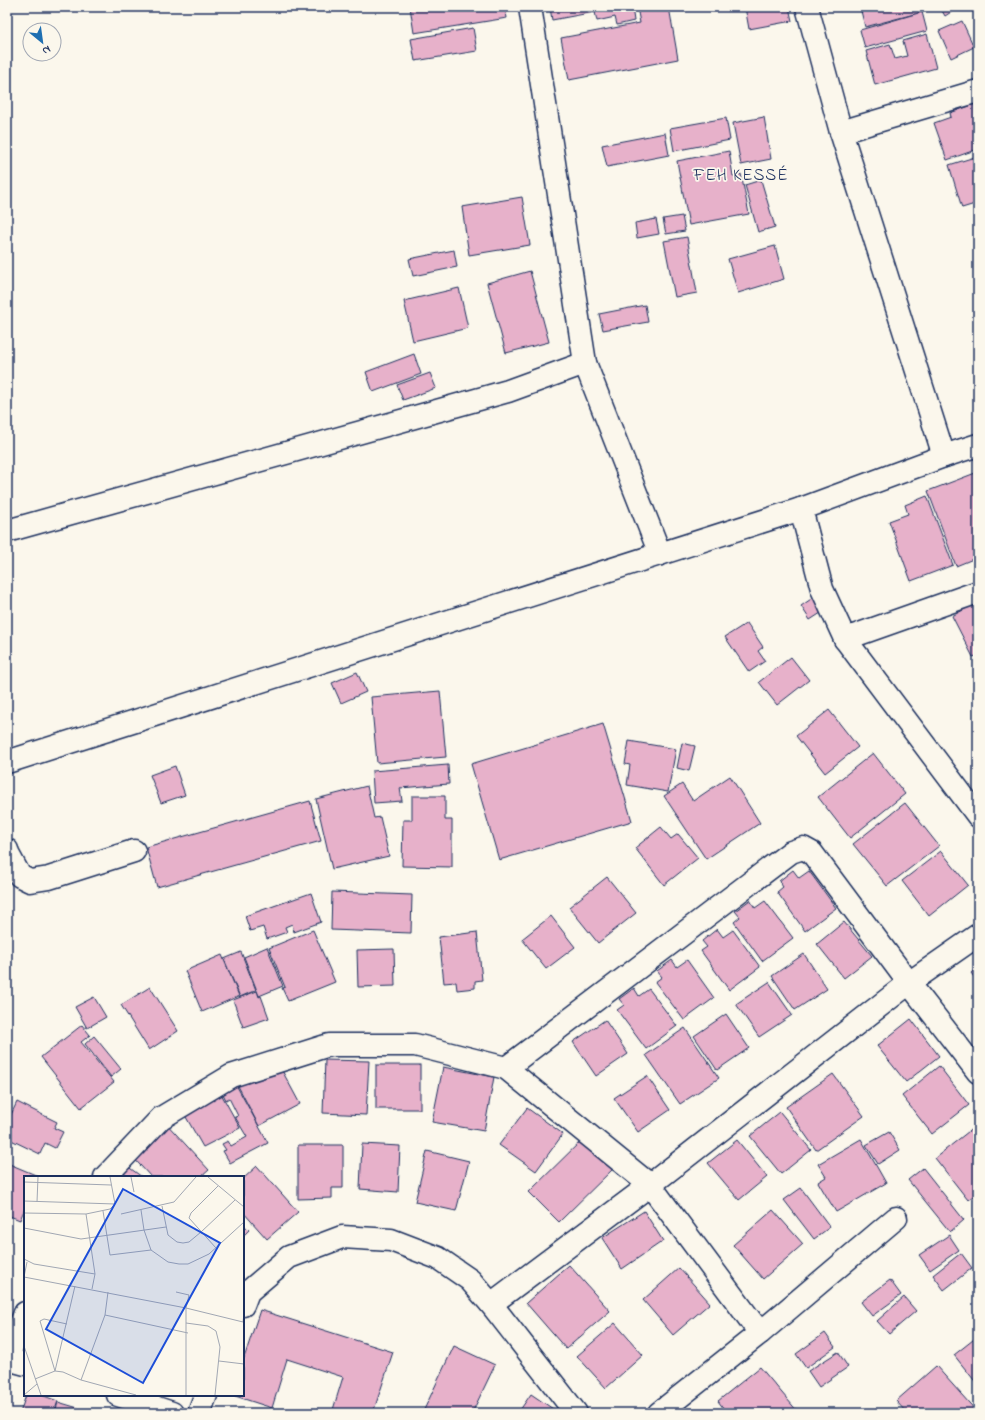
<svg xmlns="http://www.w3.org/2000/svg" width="985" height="1420" viewBox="0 0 985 1420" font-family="'Indie Flower',sans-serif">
<rect width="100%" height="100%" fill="#fbf7ec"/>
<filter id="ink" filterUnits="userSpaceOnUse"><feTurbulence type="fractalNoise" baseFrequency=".025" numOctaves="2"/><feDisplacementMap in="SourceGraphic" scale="8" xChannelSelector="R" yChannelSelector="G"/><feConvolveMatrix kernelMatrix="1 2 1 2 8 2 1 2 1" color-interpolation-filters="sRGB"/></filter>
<g filter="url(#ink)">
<g fill="#e7b1ca" stroke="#1b2f5e">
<path d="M410,7H505L507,18L414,33Z"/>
<path d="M550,7H632L634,21L617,25L615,17L597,21L595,12L552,20Z"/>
<path d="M637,7H669L678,59L569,80L561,38L640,23Z"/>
<path d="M745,7H789L792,21L749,29Z"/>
<path d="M860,7H921L922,12L865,27Z"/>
<path d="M940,7H959L945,16Z"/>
<path d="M922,12L927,31L865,48L860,30Z"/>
<path d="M962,21L974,47L951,58L939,31Z"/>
<path d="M473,28L477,51L415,61L411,39Z"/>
<path d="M927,34L936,68L875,85L866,51L890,44L895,59L907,56L903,41Z"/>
<path d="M978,103V149L947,160L934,123L951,117L950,113Z"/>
<path d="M764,117L771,159L741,165L733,123Z"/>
<path d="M726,118L730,140L674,151L670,128Z"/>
<path d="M665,133L669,155L607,167L602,145Z"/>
<path d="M729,151L733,176L741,174L749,214L689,225L677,161Z"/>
<path d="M978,156V203L962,208L949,165Z"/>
<path d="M761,180L775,227L758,232L745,185Z"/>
<path d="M522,197L530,245L469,255L462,207Z"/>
<path d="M682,216L685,231L666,234L663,219Z"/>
<path d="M656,219L659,234L637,238L635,223Z"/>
<path d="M687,237L697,293L675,297L664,241Z"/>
<path d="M775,246L784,279L738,293L728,259Z"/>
<path d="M454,250L457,267L413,276L409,259Z"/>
<path d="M530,271L549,342L506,353L487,283Z"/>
<path d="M459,288L468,328L413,341L404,301Z"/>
<path d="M645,305L648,322L603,330L599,314Z"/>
<path d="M414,354L421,374L373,392L366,372Z"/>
<path d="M430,373L436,388L403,400L397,385Z"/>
<path d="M978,472V557L956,566L928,491Z"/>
<path d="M927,496L953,565L911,581L889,521L908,514L905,505Z"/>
<path d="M814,597L824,611L810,620L801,606Z"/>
<path d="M978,602V655L973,657L952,616Z"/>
<path d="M747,623L763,647L758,651L765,661L749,672L725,637Z"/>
<path d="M791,657L809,680L777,705L759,682Z"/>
<path d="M357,672L366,692L341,703L332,683Z"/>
<path d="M440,691L446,757L377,763L371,697Z"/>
<path d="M829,710L858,747L825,773L796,736Z"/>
<path d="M603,724L632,821L499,860L471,764Z"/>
<path d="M629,741L676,749L668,792L627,785L630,765L625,764Z"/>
<path d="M682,743L695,746L689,771L677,768Z"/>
<path d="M873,753L905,794L850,838L818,797Z"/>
<path d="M448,765L449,784L400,788L402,801L374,803L372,771Z"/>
<path d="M175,766L185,795L161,803L150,775Z"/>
<path d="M730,776L760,823L706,859L664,796L682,784L693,801Z"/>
<path d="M367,786L374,818L380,817L389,856L332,869L316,799Z"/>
<path d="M412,796H445V820H452V867L402,866L403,820H412Z"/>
<path d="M310,801L321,841L157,887L146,847Z"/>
<path d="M905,803L939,846L887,886L853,844Z"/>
<path d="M661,827L671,839L678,834L698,858L664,885L635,848Z"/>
<path d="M941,851L968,885L929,916L902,881Z"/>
<path d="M793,870L799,878L809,871L836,908L805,931L777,892L783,887L779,881Z"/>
<path d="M607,877L636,913L598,943L569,907Z"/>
<path d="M332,892L412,895L411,933L331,930Z"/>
<path d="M311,893L321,922L294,932L292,924L285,927L287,932L267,939L263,927L250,931L245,916Z"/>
<path d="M750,900L755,908L765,901L793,938L762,961L734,922L740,917L735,911Z"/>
<path d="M551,916L575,947L546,969L522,939Z"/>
<path d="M844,922L872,956L844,978L817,944Z"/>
<path d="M717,929L723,937L733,930L760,967L729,990L701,951L707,947L702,941Z"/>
<path d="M313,930L335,982L288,1001L282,988L285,987L269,948Z"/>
<path d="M477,932L482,980L475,981V988L457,990L456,982L444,983L439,937Z"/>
<path d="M267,947L283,986L259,996L244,957Z"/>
<path d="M394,949L395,986L358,987L357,950Z"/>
<path d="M241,952L256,990L240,997L224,959Z"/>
<path d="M804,954L827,989L795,1010L772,976Z"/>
<path d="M222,955L239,996L202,1012L185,971Z"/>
<path d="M672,960L677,967L687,960L714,998L684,1020L655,982L662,977L657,971Z"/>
<path d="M978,967V982L971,973Z"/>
<path d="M769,982L792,1015L759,1037L736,1004Z"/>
<path d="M150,987L178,1031L149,1050L121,1005Z"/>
<path d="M634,988L639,996L649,989L677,1026L646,1049L617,1010L624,1005L619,999Z"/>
<path d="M257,991L259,997L261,996L269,1018L243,1027L233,1000Z"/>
<path d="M94,997L106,1017L87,1028L75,1007Z"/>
<path d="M726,1014L749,1048L717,1070L694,1036Z"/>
<path d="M911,1019L939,1056L906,1082L877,1046Z"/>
<path d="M605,1020L628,1054L596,1076L573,1042Z"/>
<path d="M82,1025L90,1035L81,1042L114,1082L81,1108L41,1057Z"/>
<path d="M685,1028L719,1078L680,1104L646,1055Z"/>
<path d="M94,1036L121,1069L111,1077L85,1044Z"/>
<path d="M325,1060L369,1061L366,1115L323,1113Z"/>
<path d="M278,1063L300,1104L259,1126L237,1084Z"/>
<rect x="376" y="1065" width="44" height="44"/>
<path d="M939,1066L969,1105L932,1134L902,1096Z"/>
<path d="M443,1067L494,1077L484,1131L432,1122Z"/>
<path d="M833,1074L864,1116L816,1150L786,1107Z"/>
<path d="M647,1076L670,1110L638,1132L614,1098Z"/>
<path d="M234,1081L268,1143L230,1163L223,1151L226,1150L222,1144L228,1141L231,1146L247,1137L235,1117L238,1116L229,1098L226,1100L220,1088Z"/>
<path d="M219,1090L240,1128L203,1147L182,1110Z"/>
<path d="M17,1102L57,1122L54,1128L63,1132L55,1148L45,1143L40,1154L7,1138V1123Z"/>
<path d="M527,1108L563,1134L536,1171L499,1145Z"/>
<path d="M780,1112L811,1150L781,1174L750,1136Z"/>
<path d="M164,1121L209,1170L201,1177H151L129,1153Z"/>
<path d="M978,1124V1192L968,1200L935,1158Z"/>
<path d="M889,1132L900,1150L878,1164L866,1145Z"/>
<path d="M588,1134L617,1165L559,1222L529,1192Z"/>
<path d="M861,1139L886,1183L836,1212L818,1182L826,1177L818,1164Z"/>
<path d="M737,1140L767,1177L739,1200L708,1163Z"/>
<path d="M362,1144L400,1146L398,1192L360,1189Z"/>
<path d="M298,1145H343V1188H332V1198L298,1199Z"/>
<path d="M427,1151L469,1161L456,1211L415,1202Z"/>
<path d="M7,1163L38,1176V1177H25V1208L20,1220L7,1215Z"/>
<path d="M123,1163L142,1177H112Z"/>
<path d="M257,1166L298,1212L267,1239L243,1212V1179Z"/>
<path d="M923,1168L964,1220L950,1232L908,1180Z"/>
<path d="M801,1188L830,1227L814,1239L784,1200Z"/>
<path d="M773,1210L803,1244L763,1279L733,1245Z"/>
<path d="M644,1211L663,1241L622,1269L602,1238Z"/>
<path d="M243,1224L249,1230L243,1236Z"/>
<path d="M949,1235L959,1250L930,1270L919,1255Z"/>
<path d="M961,1253L972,1268L944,1290L933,1275Z"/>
<path d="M569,1265L610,1311L566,1349L526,1303Z"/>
<path d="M679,1268L710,1303L673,1335L643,1300Z"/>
<path d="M890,1280L901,1295L872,1316L861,1302Z"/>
<path d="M904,1297L916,1311L889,1334L877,1321Z"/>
<path d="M260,1310L393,1352L373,1413H332L343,1377L287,1359L272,1408L232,1395H243V1361Z"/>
<path d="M615,1323L643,1355L606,1388L577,1356Z"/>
<path d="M825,1333L835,1347L806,1368L796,1354Z"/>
<path d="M978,1336V1385L954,1355Z"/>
<path d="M454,1346L495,1365L472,1413H424L423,1412Z"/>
<path d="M838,1352L848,1367L819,1387L808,1371Z"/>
<path d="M936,1366L978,1413H907L896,1401Z"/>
<path d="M760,1367L798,1412L797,1413H727L718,1401Z"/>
<path d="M531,1394L559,1413H518Z"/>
<path d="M26,1395H41L58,1401L54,1413H20Z"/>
<path d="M58,1402L78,1408L77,1413H55Z"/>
</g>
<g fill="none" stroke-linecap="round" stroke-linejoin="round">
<g stroke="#1b2f5e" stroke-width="25">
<g id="street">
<path d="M530,7L585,363"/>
<path d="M807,7L841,132L944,456"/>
<path d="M841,132L978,91"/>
<path d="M801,509L822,589L845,639L978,816"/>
<path d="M7,531L508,391L585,363L660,554"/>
<path d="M845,639L978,592"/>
<path d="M7,762L801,509L944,456L978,445"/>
<path d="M7,850L8,854L20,876L30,881L49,878L134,851"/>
<path d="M506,1068L791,852L803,848L812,853L909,983L978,1072"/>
<path d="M105,1177L161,1118L231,1076L329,1045H415L506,1068L650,1185L760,1333"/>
<path d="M491,1304L650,1185L909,983L978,935"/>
<path d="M243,1305L248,1292L289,1257L342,1237L391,1240L438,1258L470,1280L491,1304L576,1413"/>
<path d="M7,1359L25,1313"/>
<path d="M7,1359L25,1364"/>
<path d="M118,1395L172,1413"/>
<path d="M199,1413L206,1395"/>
<path d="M659,1413L760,1333L896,1218"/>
</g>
</g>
<use href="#street" stroke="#fbf7ec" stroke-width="22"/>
</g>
</g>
<g text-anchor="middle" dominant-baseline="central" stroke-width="3.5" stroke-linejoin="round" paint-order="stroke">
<g font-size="17" letter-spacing="1" fill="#1b2f5e" stroke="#fbf7ec">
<text x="741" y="175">FEH KESSÉ</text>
</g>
</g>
<g transform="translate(24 1176)">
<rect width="220" height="220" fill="#fbf7ec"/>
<path fill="none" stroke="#a1a7b3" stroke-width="1" d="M107,1L110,16M184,1L220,31M0,6L87,9M0,25L91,28L86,1M13,26L14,1M138,30L144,59L153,66L159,67L165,66L177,56L211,24M117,34L120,54L127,74L144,86L155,88H164L185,78L220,46M79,35L86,79L127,74M0,37L62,38L86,33L91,28M62,38L71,98L68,113M97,38L150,26L172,1M0,52L57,63L142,51M192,72L165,42L167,37L194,10M0,83L10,88L71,98M0,101L162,132L219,146L220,137M0,101L3,86M84,116L81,139L164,157M152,116L165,119L162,132V219M162,147L184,150L192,155L196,171L191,219M0,170L17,219M195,185L220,188M31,195L51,110M31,195L16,145L20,143L43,148M11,203L31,195L39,196L57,204L112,219M57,204L81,139M0,219L13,208"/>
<path fill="#1d4ed8" fill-opacity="0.15" stroke="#1d4ed8" stroke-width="2" d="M99,13L196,67L119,207L22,153Z"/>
<rect width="220" height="220" fill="none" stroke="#1b2f5e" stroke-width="2"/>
</g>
<rect width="985" height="1420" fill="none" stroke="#fbf7ec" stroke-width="24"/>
<rect x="12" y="12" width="961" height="1396" fill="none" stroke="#1b2f5e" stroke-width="1.5" filter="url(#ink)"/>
<g transform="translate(42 42) rotate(151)"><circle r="19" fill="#fbf7ec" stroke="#a1a7b3"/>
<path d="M0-3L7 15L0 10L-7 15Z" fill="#1f6fb2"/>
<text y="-6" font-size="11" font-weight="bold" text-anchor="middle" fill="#1b2f5e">N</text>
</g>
</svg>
